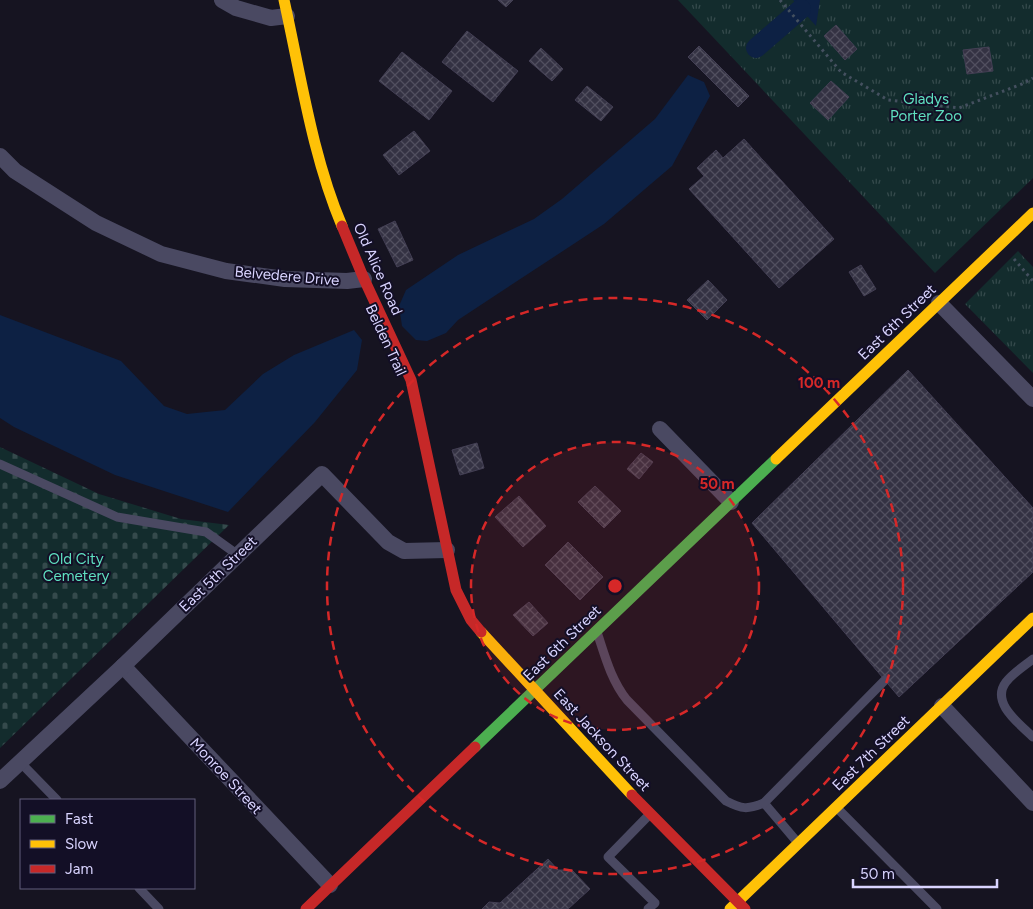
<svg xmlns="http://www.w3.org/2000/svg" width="1033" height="909" viewBox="0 0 1033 909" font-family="Figtree,sans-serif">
<defs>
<pattern id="cemetery-stones" width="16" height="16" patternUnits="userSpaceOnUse" patternTransform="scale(1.25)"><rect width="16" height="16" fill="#132c2d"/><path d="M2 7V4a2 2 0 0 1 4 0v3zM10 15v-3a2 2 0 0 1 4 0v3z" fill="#354a4c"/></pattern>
<pattern id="park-tufts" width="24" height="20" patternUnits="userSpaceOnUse" patternTransform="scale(1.25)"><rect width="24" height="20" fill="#132c2d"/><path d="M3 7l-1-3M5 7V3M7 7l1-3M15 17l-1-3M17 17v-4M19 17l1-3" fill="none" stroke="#354a4c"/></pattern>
<pattern id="building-cross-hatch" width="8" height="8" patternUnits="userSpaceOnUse" patternTransform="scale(1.25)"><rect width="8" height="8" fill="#343243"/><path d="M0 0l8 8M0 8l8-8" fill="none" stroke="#514f5f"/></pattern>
</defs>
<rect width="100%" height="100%" fill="#161421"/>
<path fill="url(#cemetery-stones)" d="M0,447L99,494L181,519L229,525L0,748Z"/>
<g fill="url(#park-tufts)">
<path d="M678,0H1033V178L935,273Z"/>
<path d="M1018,251L1033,267V373L965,304Z"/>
</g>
<g fill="#0d2144">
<path d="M793,0H820L816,26Z"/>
<path d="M688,75L704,82L710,96L672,166L604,224L458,320L446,333L427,341L416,340L402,326L399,306L406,290L458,255L534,219L562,199L655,119Z"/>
<path d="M0,315L121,361L164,406L187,414L225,410L263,374L294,355L354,330L362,340L357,370L315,422L228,512L115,475L14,427L0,418Z"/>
</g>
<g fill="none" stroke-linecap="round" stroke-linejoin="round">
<path stroke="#0d2144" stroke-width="20" d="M756,48L801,9"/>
</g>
<g fill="url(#building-cross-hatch)" stroke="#433f54">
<path d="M498,0H513L506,7Z"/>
<path d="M836,25L857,49L845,60L824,36Z"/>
<path d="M467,31L518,71L493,102L442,62Z"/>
<path d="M699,46L749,96L738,107L688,57Z"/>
<path d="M989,47L993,71L967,74L963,50Z"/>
<path d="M541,48L563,69L552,81L529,61Z"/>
<path d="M402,52L452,91L429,120L379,81Z"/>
<path d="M831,81L849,97L828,120L810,103Z"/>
<path d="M587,86L613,107L601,121L575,100Z"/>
<path d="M414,131L430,151L399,175L383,155Z"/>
<path d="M744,139L834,239L779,288L689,189L704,176L697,168L716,150L723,158Z"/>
<path d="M395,221L413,260L397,267L378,229Z"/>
<path d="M861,265L876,289L864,296L849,272Z"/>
<path d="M708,280L727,300L707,320L687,300Z"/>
<path d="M908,370L1033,508V572L899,697L752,523Z"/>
<path d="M477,443L484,468L460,475L452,450Z"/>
<path d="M641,453L653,462L639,479L627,469Z"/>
<path d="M595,486L621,511L604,528L578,502Z"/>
<path d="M519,496L546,526L523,547L495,517Z"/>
<path d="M568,542L603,577L580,600L545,565Z"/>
<path d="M529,602L548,623L533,636L513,615Z"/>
<path d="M548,859L558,870H572L590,889L568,909H482L489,902L500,903Z"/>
</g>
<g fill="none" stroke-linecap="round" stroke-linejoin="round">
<g stroke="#44505f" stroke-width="3" stroke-dasharray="2.5 4" stroke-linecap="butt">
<path d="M780,0L841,72L888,100L959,108L1022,84L1033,78"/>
<path d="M1014,259L1033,281"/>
</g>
<g stroke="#4a4962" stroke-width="9">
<path d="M0,464L117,517L206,532L238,555"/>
<path d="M597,632C605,656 611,680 627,700L726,801C742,809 747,810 764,803L798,843"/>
<path d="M1033,659C1024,666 1013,673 1006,682C990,703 1020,724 1033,737"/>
<path d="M20,762L57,800"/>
<path d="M764,803L885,680"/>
<path d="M837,808L937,909"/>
<path d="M139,888L159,909"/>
<path d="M648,909L655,903L608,857L649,815"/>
</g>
<g stroke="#4a4962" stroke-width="16">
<path d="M222,0L236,8L271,18L287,16"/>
<path d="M0,156L15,171L96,223L161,254L226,271L285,279L347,281L364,279"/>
<path d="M939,303L1033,399"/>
<path d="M660,429L731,502"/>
<path d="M123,666L330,885"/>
<path d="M942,706L1033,803"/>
<path d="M0,781L123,666L322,474L388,542L404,551L447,550"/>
</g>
<path stroke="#4caf50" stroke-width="11" d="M475,747L776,459"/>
<g stroke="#ffc107" stroke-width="11">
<path d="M284,0C301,76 312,155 342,226"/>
<path d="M776,459L1033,213"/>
<path d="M481,632L632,795"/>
<path d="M730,909L1033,618"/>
</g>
<g stroke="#c62828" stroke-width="11">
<path d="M342,226L364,279L411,380L456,590L471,620L481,632"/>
<path d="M632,795L745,909"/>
<path d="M306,909L475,747"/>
</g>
</g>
<circle cx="615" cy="586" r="144" fill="#d62828" fill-opacity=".12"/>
<g fill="none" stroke="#d62828" stroke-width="2.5" stroke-dasharray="9 6">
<circle cx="615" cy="586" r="144"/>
<circle cx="615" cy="586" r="288"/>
</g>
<g text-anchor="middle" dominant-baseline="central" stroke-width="4" stroke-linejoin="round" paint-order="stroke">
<g font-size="15" fill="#5fe0c0" stroke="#130f26">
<text x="926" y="99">Gladys<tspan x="926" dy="17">Porter Zoo</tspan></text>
<text x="76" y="559">Old City<tspan x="76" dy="17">Cemetery</tspan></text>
</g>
<g font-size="15" fill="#d9d4ff" stroke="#130f26">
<text transform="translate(378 269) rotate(66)">Old Alice Road</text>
<text transform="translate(287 276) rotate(5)">Belvedere Drive</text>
<text transform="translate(897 322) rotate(-44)">East 6th Street</text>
<text transform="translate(386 340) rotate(65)">Belden Trail</text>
<text transform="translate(218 574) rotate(-44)">East 5th Street</text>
<text transform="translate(562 643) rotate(-44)">East 6th Street</text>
<text transform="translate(602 740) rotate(47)">East Jackson Street</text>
<text transform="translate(871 753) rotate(-44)">East 7th Street</text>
<text transform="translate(226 776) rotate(47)">Monroe Street</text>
</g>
</g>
<circle cx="615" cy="586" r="8" fill="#d62828" stroke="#130f26" stroke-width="2.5"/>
<g font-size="15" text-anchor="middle" font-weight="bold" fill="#d62828" stroke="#130f26" stroke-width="4" stroke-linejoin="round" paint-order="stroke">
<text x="819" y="388">100 m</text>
<text x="717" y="489">50 m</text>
</g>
<rect x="20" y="799" width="175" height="90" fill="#130f26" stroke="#625e7d"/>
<rect x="30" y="815" width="25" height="8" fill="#4caf50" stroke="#625e7d"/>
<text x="65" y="824" font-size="15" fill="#d9d4ff">Fast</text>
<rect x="30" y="840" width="25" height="8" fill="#ffc107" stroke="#625e7d"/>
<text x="65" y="849" font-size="15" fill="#d9d4ff">Slow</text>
<rect x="30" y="865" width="25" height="8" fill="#c62828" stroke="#625e7d"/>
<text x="65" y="874" font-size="15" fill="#d9d4ff">Jam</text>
<path d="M853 879v8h144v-8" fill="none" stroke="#d9d4ff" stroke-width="2.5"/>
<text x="860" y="879" font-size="15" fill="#d9d4ff" stroke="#130f26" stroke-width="4" paint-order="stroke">50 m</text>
</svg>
